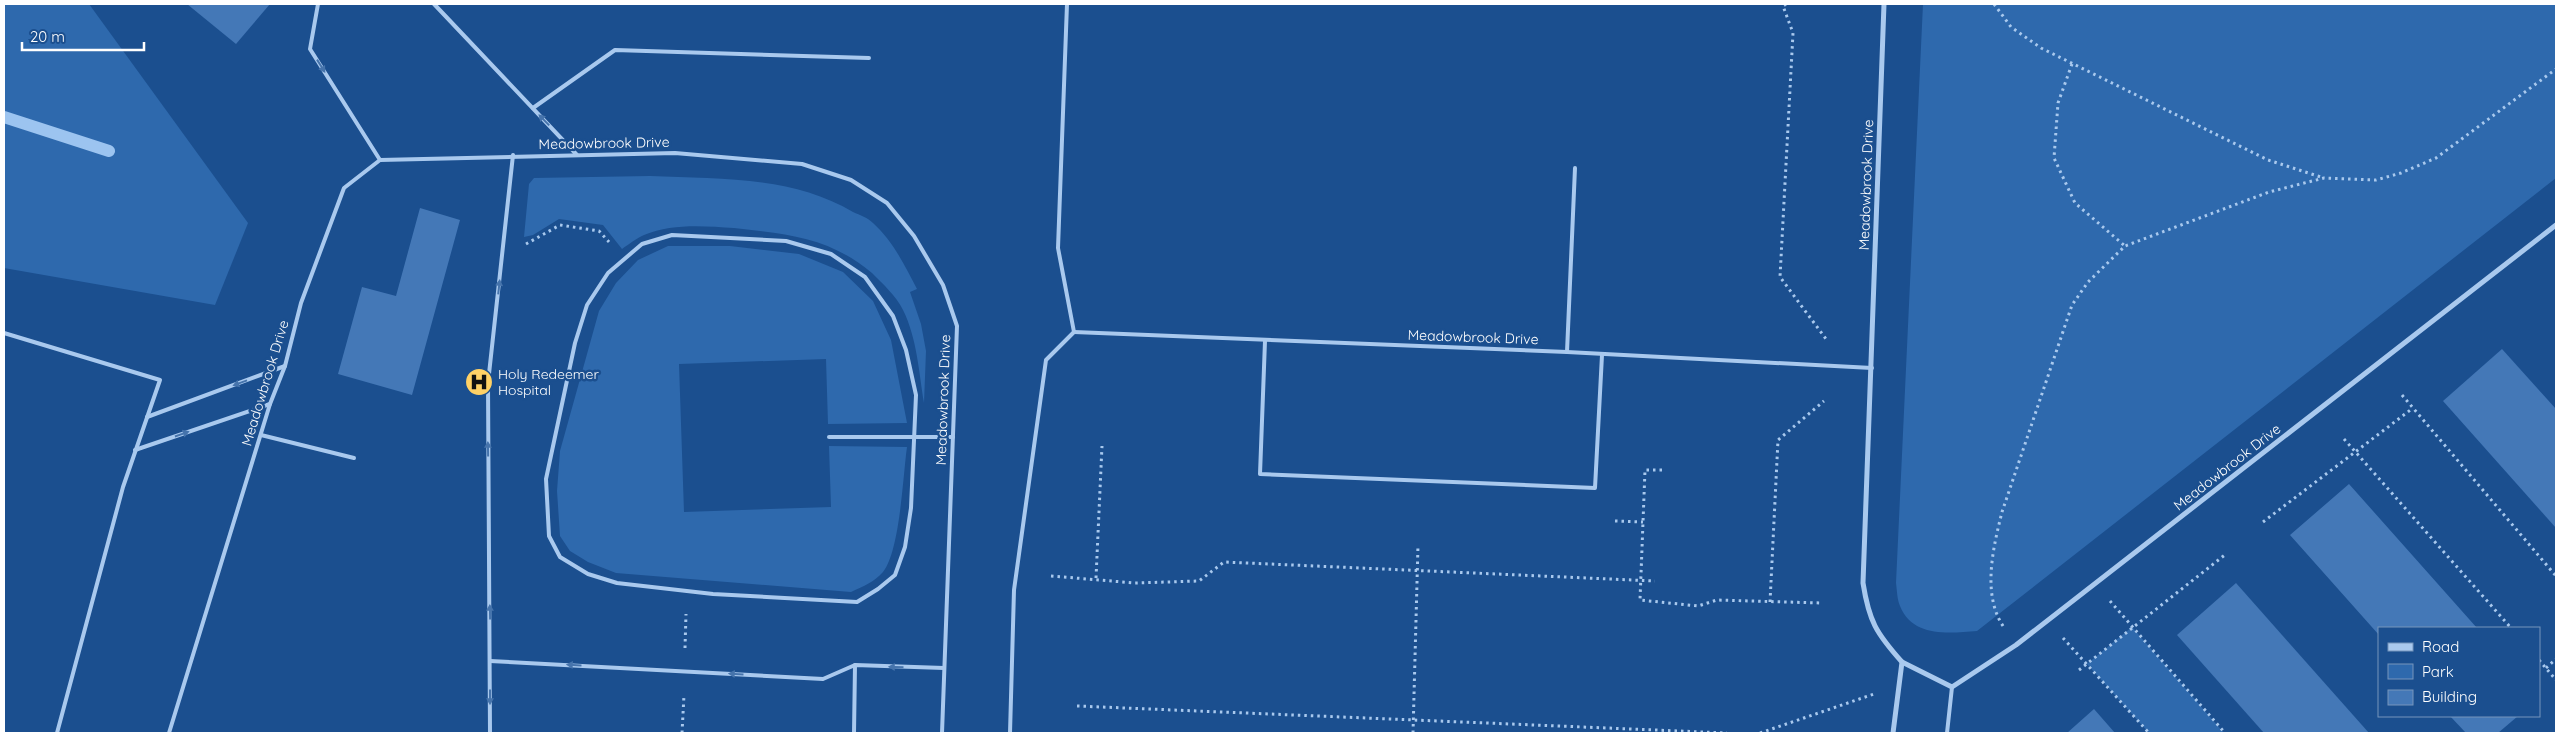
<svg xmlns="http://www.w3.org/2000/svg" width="2560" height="737" viewBox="0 0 2560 737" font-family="Quicksand,sans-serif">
<rect width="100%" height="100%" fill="#1b4f8f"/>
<g fill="#2e69ad">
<path d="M4,4H89L248,223L215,305L4,268Z"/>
<path d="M1923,4H2556V178L1977,631C1949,633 1913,638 1900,606C1897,599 1897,590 1896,583Z"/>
<path d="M650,176C719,179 792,176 853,212C860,215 868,218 873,223C893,241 905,266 917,289L910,292L921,324L926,351L924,403C919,373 917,338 903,310C896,296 883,284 872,273C829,237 788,234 734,228C705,226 672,223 644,235C637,238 629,244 622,249L603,225L559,219L533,235L524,237L529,184L534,178Z"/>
<path d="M668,246H730L799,254L843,272L873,301L891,340L907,423L828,424L826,359L679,364L684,512L831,507L829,446L907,447C903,475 900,551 883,572C874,582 864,586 851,592L616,573L588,562L570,551L560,536L557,491L560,451L599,311L616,283L638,260Z"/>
<path d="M2132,627L2224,733H2149L2087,664Z"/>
</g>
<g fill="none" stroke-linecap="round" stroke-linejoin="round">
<path stroke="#9cc4f0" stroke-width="12" d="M4,117L109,151"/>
</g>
<g fill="#4478b7">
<path d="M187,4H270L236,44Z"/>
<path d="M420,208L460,220L412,395L338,374L362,287L396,296Z"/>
<path d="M2502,349L2556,409V528L2443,401Z"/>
<path d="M2349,484L2477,628H2379V635L2290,535Z"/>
<path d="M2236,583L2369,733H2264L2177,635Z"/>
<path d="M2094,709L2115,733H2067Z"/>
<path d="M2450,716H2518L2498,733H2466Z"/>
</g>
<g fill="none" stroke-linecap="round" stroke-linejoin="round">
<g stroke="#a9c9ee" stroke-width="3" stroke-dasharray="2.5 4" stroke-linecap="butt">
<path d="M1786,4L1783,6L1793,33L1780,277L1826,339"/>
<path d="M1994,4L2011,27L2041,48L2268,160L2324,178"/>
<path d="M2072,64L2058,103L2054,158L2075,203L2125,246"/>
<path d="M526,244L560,225L599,231L609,242"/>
<path d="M2402,395L2556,576"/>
<path d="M2344,439L2511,628"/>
<path d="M1662,470H1645L1640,600L1698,606L1717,600L1821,603"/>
<path d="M1615,521L1643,522"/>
<path d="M2263,522L2413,408"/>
<path d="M1051,576L1135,583L1199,581L1224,562L1655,581"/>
<path d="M1096,578L1102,446"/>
<path d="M2110,601L2225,733"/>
<path d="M1770,602L1778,440L1824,401"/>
<path d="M2003,626C1982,594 1993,548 2002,512L2072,305L2088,282L2125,246L2269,192L2324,178L2376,180L2401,173L2436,158L2556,69"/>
<path d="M2063,638L2149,733"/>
<path d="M685,648L686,614"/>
<path d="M2539,660L2556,680"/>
<path d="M2546,668L2556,659"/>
<path d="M2079,670L2226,554"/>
<path d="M1077,706L1727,733"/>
<path d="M682,733L684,695"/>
<path d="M1413,733L1418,545"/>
<path d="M1760,733L1874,694"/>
</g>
<g stroke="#a9c9ee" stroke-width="4">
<path d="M318,4L310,49L380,160"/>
<path d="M434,4L577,155"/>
<path d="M1067,4L1058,248L1074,332"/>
<path d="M533,108L615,50L869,58"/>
<path d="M672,235L786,241L831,254L865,277L893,316L906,350L916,395L911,508L905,547L895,575L878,589L857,602L713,594L617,583L588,574L560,557L549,536L546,479L575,343L587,305L608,273L642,244Z"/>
<path d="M1074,332L1567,352L1872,368"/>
<path d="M4,333L160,380L123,487L57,733"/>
<path d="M1265,341L1260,474L1595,488L1602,355"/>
<path d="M1567,352L1575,168"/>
<path d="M147,417L285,366"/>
<path d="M261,435L354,458"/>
<path d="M829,437H953"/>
<path d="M135,450L270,404"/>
<path d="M490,661L823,679L855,665L944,668"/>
<path d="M169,733L270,404L285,366L301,303L344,188L380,160L675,153L802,164L851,180L887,203L914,236L943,285L957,326L942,733"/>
<path d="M490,733L488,383L513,155"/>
<path d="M854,733L855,665"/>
<path d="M1010,733L1014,590L1046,360L1074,332"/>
<path d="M1947,733L1952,687"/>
</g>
<g stroke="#a9c9ee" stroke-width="5">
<path d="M1884,4L1863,583C1869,621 1876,633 1902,662L1893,733"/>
<path d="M1902,662L1952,687L2016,645L2556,225"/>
</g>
</g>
<defs><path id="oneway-solid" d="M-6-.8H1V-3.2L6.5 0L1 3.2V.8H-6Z" transform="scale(1.25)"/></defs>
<g fill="#4674ac">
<use href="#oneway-solid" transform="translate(321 66) rotate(58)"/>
<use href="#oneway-solid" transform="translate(544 120) rotate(-134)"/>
<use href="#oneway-solid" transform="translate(499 287) rotate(-84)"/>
<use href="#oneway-solid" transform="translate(240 383) rotate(160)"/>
<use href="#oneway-solid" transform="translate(182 434) rotate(-19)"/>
<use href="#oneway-solid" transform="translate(488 449) rotate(-91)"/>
<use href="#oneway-solid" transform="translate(490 612) rotate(-91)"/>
<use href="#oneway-solid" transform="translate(574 665) rotate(-177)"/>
<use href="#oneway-solid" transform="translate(896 667) rotate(-179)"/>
<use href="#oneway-solid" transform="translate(736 674) rotate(-177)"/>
<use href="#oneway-solid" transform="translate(490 697) rotate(90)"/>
</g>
<defs>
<g id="hospital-disc" transform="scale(1.4375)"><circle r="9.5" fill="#ffd166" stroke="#1b4f8f"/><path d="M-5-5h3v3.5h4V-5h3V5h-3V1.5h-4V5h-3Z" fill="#111"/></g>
</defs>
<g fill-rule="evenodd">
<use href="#hospital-disc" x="479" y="382"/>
</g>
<g text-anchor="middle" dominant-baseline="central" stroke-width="5" stroke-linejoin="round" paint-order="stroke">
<g font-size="14" fill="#fff" stroke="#1b4f8f">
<text transform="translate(604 143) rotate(-1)">Meadowbrook Drive</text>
<text transform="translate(1866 185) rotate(-88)">Meadowbrook Drive</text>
<text transform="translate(1473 337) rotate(2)">Meadowbrook Drive</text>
<text transform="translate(265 383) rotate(-73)">Meadowbrook Drive</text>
<text transform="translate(943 400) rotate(-88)">Meadowbrook Drive</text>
<text transform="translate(2227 467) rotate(-38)">Meadowbrook Drive</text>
</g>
<g font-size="14" fill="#fff" stroke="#1b4f8f" text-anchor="start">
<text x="498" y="374">Holy Redeemer<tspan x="498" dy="16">Hospital</tspan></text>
</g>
</g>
<rect width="2560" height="737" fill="none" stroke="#ffffff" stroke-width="10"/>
<rect x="2378" y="627" width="162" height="90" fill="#1b4f8f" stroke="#7695bc"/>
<rect x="2388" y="643" width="25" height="8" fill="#a9c9ee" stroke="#7695bc"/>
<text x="2422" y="652" font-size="15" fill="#ffffff">Road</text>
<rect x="2388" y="664" width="25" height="15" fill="#2e69ad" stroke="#7695bc"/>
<text x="2422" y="677" font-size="15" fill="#ffffff">Park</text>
<rect x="2388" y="690" width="25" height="15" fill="#4478b7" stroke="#7695bc"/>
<text x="2422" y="702" font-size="15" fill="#ffffff">Building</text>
<path d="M22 42v8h122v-8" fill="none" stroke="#ffffff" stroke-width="2.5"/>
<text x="30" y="42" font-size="15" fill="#ffffff" stroke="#1b4f8f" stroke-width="4" paint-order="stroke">20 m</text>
</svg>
